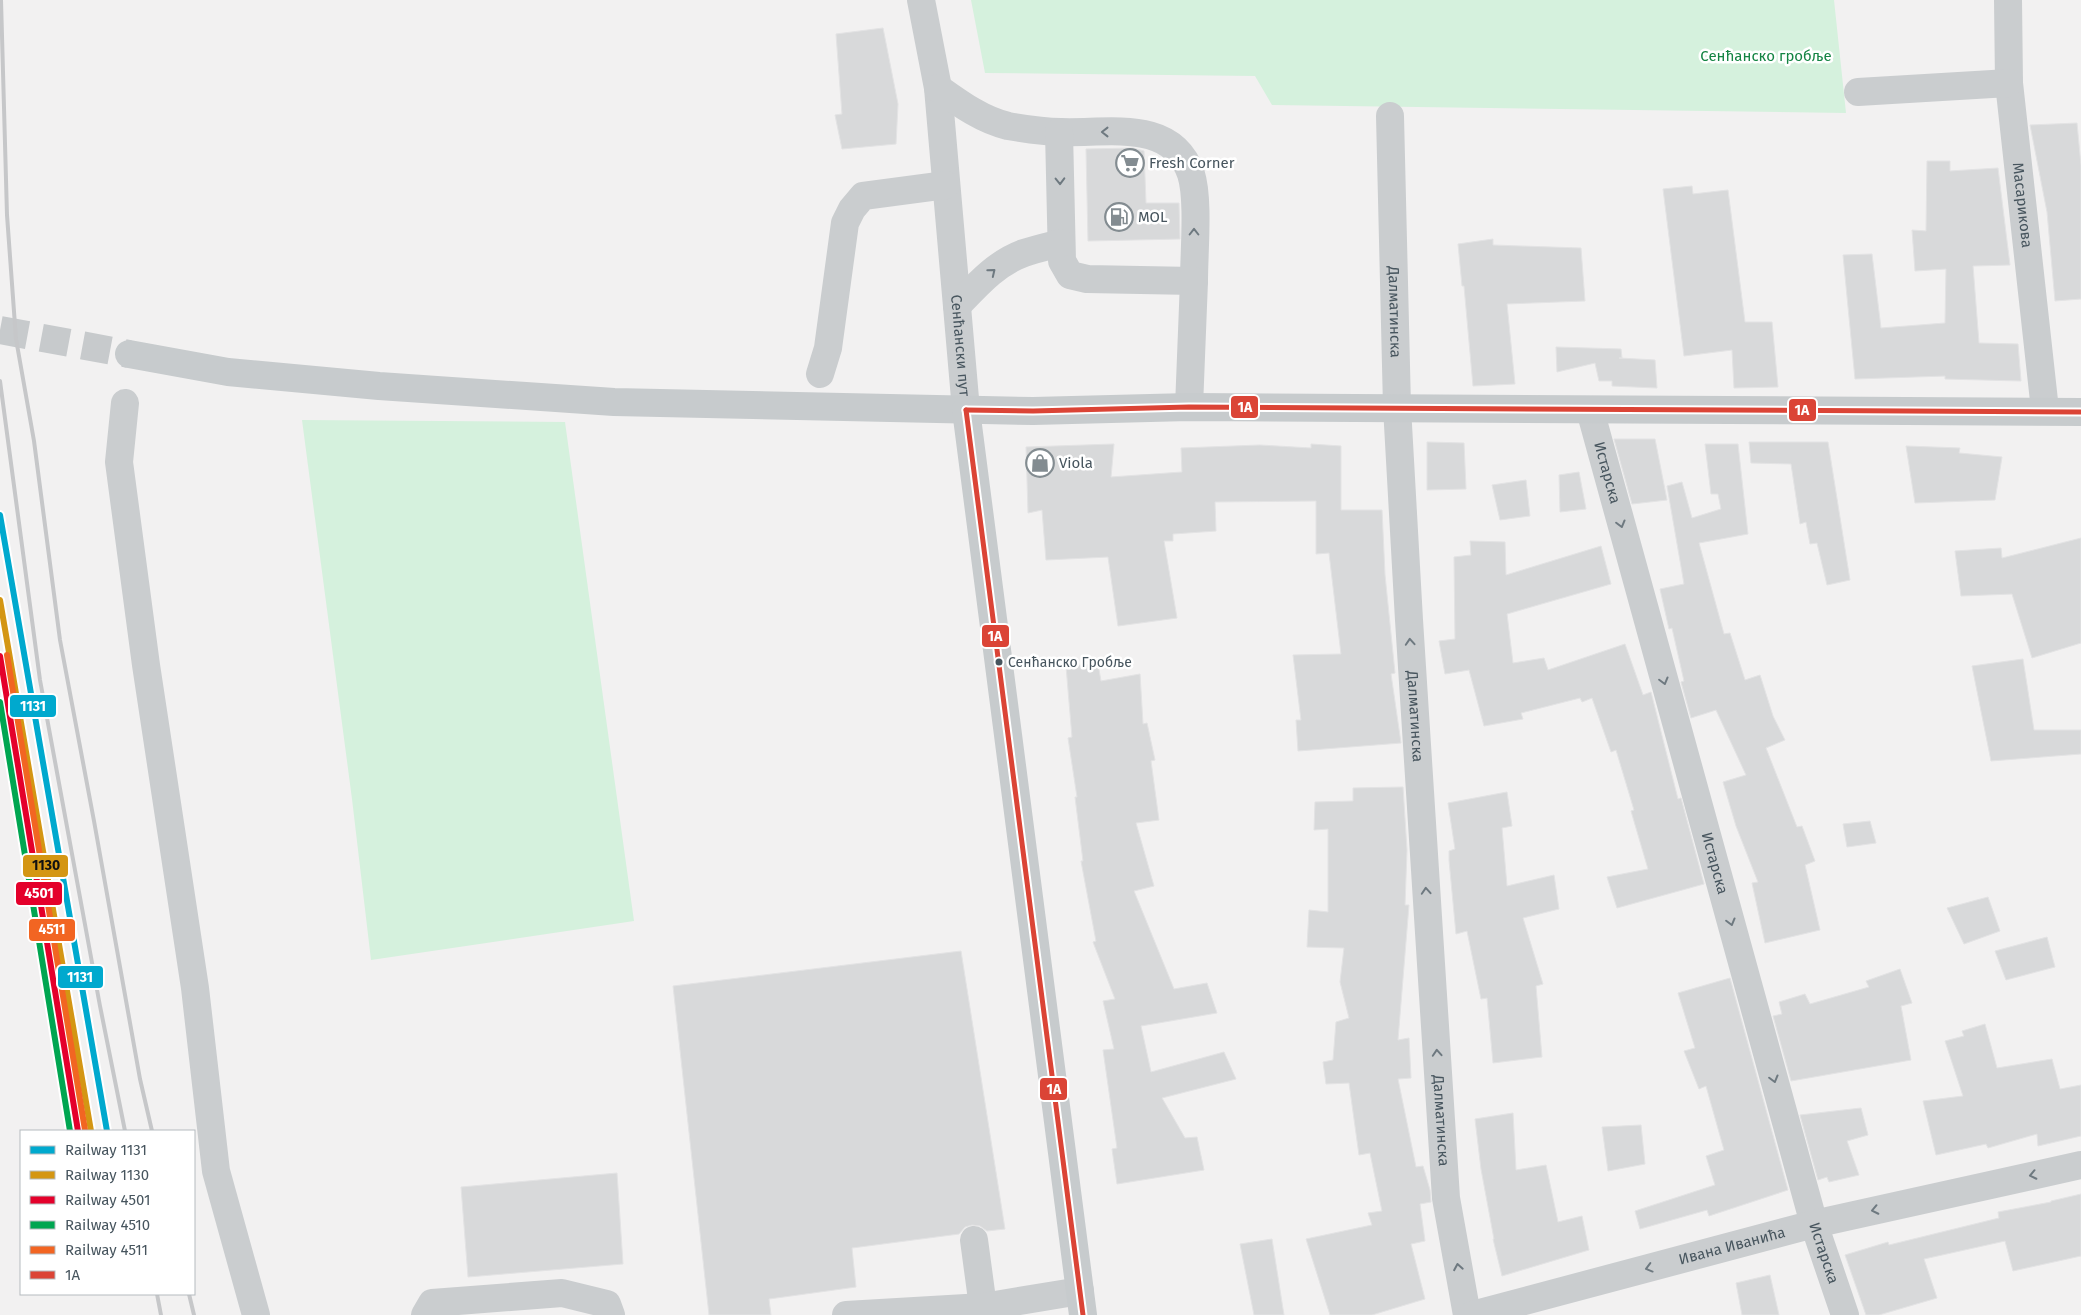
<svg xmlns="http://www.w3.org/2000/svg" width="2081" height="1315" viewBox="0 0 2081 1315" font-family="'Fira Sans',sans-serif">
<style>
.green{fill:#d5f1dd}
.building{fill:#d8d9da;stroke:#e3e3e4}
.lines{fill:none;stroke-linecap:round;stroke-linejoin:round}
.major-tunnel{stroke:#c7cacc;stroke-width:28;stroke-dasharray:28 14;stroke-linecap:butt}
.minor{stroke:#cacdcf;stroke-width:28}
.major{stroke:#c7cbcd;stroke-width:28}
.rail{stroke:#c6c7c9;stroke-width:4}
.bus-1-casing{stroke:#fff;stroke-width:9}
.bus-1{stroke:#db4436;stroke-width:5}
.rail-1-casing{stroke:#fff;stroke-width:10}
.rail-2-casing{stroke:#fff;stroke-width:10}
.rail-3-casing{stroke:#fff;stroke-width:10}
.rail-4-casing{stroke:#fff;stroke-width:10}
.rail-5-casing{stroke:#fff;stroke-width:10}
.rail-1{stroke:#00a9ce;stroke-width:6}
.rail-2{stroke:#d49613;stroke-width:6}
.rail-3{stroke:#e4002b;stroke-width:6}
.rail-4{stroke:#00a651;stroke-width:6}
.rail-5{stroke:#f26522;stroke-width:6}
.oneway{stroke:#6e7980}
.bus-dot{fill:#47555e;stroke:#fff;stroke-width:2}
.labels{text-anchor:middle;stroke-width:5;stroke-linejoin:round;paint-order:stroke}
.bus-label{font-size:14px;fill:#47555e;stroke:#fff;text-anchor:start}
.park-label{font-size:15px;fill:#148443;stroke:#fff}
.poi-label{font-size:15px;fill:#47555e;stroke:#fff;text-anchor:start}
.street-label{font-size:15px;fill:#47555e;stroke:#fff}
.line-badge{stroke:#fff;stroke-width:2}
.badge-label{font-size:14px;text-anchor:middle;font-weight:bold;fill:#fff}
.pale-badge-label{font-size:14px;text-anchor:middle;font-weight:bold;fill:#111}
</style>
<rect width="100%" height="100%" fill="#f2f1f1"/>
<!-- green -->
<g class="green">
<path d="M971,0H1834L1846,113L1272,105L1255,76L985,73Z"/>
<path d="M302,420L565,422L634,921L371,960L352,799Z"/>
</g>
<!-- building -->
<g class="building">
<path d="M883,28L898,104L896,144L842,149L835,115L842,114L836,34Z"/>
<path d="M2077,123L2081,165V299L2055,301L2047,212L2030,125Z"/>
<path d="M1133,148L1144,151L1146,203H1179L1180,239L1088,241L1086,149Z"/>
<path d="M1927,161H1950V171L1998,168L2010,265L1973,266L1979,343L2018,344L2021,381L1945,379V376L1855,379L1843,255L1872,254L1881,328L1945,323L1946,269L1915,271L1912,230L1926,231Z"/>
<path d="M1692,186L1693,194L1728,190L1745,322H1772L1778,387L1734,388L1732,350L1684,356L1663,189Z"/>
<path d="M1493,239V245L1581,248L1585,301L1507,304L1515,384L1473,386L1464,286H1462L1458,244Z"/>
<path d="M1556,347L1621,349L1622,358H1619L1655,360L1657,388L1612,386V381H1599L1595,363L1557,372Z"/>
<path d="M1614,439H1655L1667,500L1632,504Z"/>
<path d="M1427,442L1464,443L1466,489L1427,490Z"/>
<path d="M1749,442H1828L1850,580L1827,585L1817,543L1810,544L1806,522L1800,524L1791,464L1751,463Z"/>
<path d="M1114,444L1111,477L1182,472L1181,448L1260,445L1311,448V444L1341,446V510H1382L1385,575L1395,673L1391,674L1401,743L1298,751L1296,720H1301L1293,655L1341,654L1329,553L1316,554V501L1215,502L1216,531L1173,534V541H1164L1177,618L1118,626L1108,557L1046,560L1042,510L1028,513L1026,447Z"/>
<path d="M1705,444H1738L1748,534L1699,543L1724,634L1730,633L1745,680L1760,675L1773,716L1785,740L1766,748L1797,827L1802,826L1815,861L1805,865L1820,930L1765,943L1752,883L1758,882L1736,826L1723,782L1746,775L1716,710L1691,718L1681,682L1684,681L1672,628L1669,629L1660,589L1684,584L1667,486L1682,482L1692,518L1721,509L1718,494H1711Z"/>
<path d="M1906,446L1960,448L1959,453L2002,457L1995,500L1915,503Z"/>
<path d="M1579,472L1586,509L1560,512L1559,475Z"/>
<path d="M1526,480L1530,516L1500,520L1492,485Z"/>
<path d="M2081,538V643L2032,658L2012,594L1961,596L1955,551L2001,548L2002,558Z"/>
<path d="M1470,541L1505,542L1506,575L1601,546L1611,584L1507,614L1513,663L1544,658L1548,670L1625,644L1643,695L1651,692L1678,799L1681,798L1704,884L1617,908L1607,877L1648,869L1631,811L1634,810L1616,750L1611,752L1592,698L1582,702L1580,698L1521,713L1523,719L1484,726L1469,670L1445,674L1439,641L1455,639L1454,557L1471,555Z"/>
<path d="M2023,659L2034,730H2081V754L1991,761L1972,666Z"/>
<path d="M1098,664L1101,681L1140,674L1143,724L1147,723L1155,760L1151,761L1159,820L1136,823L1154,886L1134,891L1174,989L1207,983L1217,1013L1141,1026L1151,1072L1224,1052L1236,1079L1162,1098L1185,1138L1197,1137L1204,1170L1117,1184L1112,1149L1117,1148L1103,1050L1114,1049L1103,1001L1115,999L1093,942L1096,941L1081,861H1083L1075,797H1077L1068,738L1072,737L1066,666Z"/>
<path d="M1403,787L1407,850L1405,905H1409L1398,1040L1409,1038L1411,1078L1398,1079L1416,1167L1423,1166L1430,1190L1431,1202L1420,1204L1425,1241L1411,1244L1425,1299L1372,1315H1330L1306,1239L1372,1225L1368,1213L1382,1211L1370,1153L1359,1155L1349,1083L1326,1084L1323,1062L1333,1060L1336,1022L1349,1018L1340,982L1344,948L1307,947L1309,910L1328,912V829L1314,830L1315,802L1353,801V788Z"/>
<path d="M1507,792L1512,826L1502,828L1507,886L1554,875L1559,909L1523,918L1543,984L1536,986L1542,1057L1493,1063L1487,998L1481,999L1467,931L1456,934L1449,860V851L1455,849L1448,803Z"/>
<path d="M1870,821L1876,843L1847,847L1843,824Z"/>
<path d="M1988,897L2000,931L1964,944L1947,908Z"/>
<path d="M2047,937L2055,967L2006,980L1995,951Z"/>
<path d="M961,951L1005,1229L987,1231L980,1226L972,1225L965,1227L959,1234L852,1248L856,1287L769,1299L771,1315H709L673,986Z"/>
<path d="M1900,969L1912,1003L1901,1006L1911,1060L1791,1081L1773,1016L1782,1014L1779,1002L1805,994L1810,1004L1869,987L1866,981Z"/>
<path d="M1730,978L1788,1190L1709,1216L1707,1210L1640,1229L1635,1211L1715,1185L1706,1156L1724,1150L1706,1086L1699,1089L1684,1051L1695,1048L1678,993Z"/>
<path d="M1985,1024L1997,1068L2052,1059L2060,1089L2081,1085V1136L2038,1146L2037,1134L1988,1148L1986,1144L1936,1155L1923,1101L1963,1096L1945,1041L1964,1036L1962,1031Z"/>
<path d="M1861,1108L1868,1135L1847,1141L1859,1175L1829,1182L1827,1177L1818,1180L1800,1115Z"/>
<path d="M1513,1113L1516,1170L1546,1165L1558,1222L1582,1216L1589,1250L1502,1276L1493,1239H1494L1481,1169L1475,1119Z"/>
<path d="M1641,1125L1645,1164L1608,1171L1602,1127Z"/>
<path d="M617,1173L623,1264L468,1277L461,1187Z"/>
<path d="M2081,1194V1256L2013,1271L2005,1241L1924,1259L1937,1298L1879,1315H1866L1845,1255L1888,1242L1889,1245L1999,1218L1998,1212L2051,1202V1201Z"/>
<path d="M1272,1239L1284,1315H1254L1240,1244Z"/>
<path d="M1770,1275L1779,1315H1742L1736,1283Z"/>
</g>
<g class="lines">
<!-- major-tunnel -->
<path class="major-tunnel" d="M0,330L129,354"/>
<!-- minor -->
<g class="minor">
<path id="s1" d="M921,0L938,88L966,410"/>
<path id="s2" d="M2008,0L2009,83L2045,410"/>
<path d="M938,88C959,103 982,120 1008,126C1025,129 1044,132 1061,132C1107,134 1172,118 1191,174C1199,199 1194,252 1194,281"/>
<path d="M1858,92L2009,83"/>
<path id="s3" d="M1390,116L1397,407L1409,620L1446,1198L1467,1315"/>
<path d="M1059,132L1062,261L1070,275L1087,279L1194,281L1189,407"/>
<path d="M957,306C977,285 996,263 1024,253C1036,249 1049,246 1061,243"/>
<path d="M820,374L828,348L845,223L852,209L863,196L946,185"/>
<path d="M125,403L119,462L146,665L195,988L216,1171L256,1315"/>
<path id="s4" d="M1590,410L1814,1224L1845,1315"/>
<path d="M974,1240L983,1307"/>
<path d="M425,1315L432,1303L562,1293L607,1304L611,1315"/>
<path d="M846,1315L983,1307L1080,1291"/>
<path id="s5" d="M1472,1315L1814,1224L2081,1165"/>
</g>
<!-- major -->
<g class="major">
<path d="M129,354L228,372L379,386L614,402L1033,411L1189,407L2081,412"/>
<path d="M966,410L1083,1315"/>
</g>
<!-- rail -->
<g class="rail">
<path d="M1,0L7,215L16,339L34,441L60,640L94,821L140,1079L152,1131"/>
<path d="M0,381L40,680L100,1006L125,1131"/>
<path d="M157,1294L161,1315"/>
<path d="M189,1294L194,1315"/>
</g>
<defs>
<g id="bus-1">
<path d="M966,410L1033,411L1189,407L2081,412"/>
<path d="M966,410L1083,1315"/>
</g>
</defs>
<!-- bus-1 casing -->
<use href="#bus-1" class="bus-1-casing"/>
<!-- bus-1 -->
<use href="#bus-1" class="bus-1"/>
<defs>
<path id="rail-1" d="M0,515L107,1131"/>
<path id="rail-2" d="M0,600L91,1131"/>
<path id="rail-3" d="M0,656L78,1131"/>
<path id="rail-4" d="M0,702L70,1131"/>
<path id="rail-5" d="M7,655L85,1130"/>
</defs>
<!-- rail-1 casing -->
<use href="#rail-1" class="rail-1-casing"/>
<!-- rail-2 casing -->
<use href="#rail-2" class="rail-2-casing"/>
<!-- rail-3 casing -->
<use href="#rail-3" class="rail-3-casing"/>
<!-- rail-4 casing -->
<use href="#rail-4" class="rail-4-casing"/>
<!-- rail-5 casing -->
<use href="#rail-5" class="rail-5-casing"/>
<!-- rail-1 -->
<use href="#rail-1" class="rail-1"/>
<!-- rail-2 -->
<use href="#rail-2" class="rail-2"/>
<!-- rail-3 -->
<use href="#rail-3" class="rail-3"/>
<!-- rail-4 -->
<use href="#rail-4" class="rail-4"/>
<!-- rail-5 -->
<use href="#rail-5" class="rail-5"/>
</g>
<!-- one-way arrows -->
<defs><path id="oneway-chevron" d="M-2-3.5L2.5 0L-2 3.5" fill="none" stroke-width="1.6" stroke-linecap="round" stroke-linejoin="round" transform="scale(1.25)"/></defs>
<g class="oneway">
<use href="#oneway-chevron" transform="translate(1105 132) rotate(180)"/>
<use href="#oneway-chevron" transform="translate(1060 181) rotate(89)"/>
<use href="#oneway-chevron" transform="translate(1194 232) rotate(-90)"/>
<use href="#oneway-chevron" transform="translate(992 272) rotate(-39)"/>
<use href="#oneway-chevron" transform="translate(1621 524) rotate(75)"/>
<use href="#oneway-chevron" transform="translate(1410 642) rotate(-94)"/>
<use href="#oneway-chevron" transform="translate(1664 681) rotate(75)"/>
<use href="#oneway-chevron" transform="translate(1426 891) rotate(-94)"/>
<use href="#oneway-chevron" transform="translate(1731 922) rotate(75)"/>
<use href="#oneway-chevron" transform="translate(1437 1053) rotate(-94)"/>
<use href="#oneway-chevron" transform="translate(1774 1079) rotate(75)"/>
<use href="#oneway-chevron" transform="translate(2033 1175) rotate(168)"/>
<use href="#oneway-chevron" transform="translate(1875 1210) rotate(168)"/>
<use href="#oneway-chevron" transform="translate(1458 1267) rotate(-100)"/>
<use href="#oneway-chevron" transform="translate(1649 1268) rotate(165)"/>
</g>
<!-- icons -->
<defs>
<symbol id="supermarket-ring" viewBox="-11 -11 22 22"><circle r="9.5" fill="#fff" stroke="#838c91" stroke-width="1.5"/><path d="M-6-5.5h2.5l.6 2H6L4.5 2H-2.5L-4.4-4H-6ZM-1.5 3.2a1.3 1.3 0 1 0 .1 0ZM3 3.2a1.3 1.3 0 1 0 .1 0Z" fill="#838c91"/></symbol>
<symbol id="fuel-ring" viewBox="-11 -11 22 22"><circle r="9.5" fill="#fff" stroke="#838c91" stroke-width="1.5"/><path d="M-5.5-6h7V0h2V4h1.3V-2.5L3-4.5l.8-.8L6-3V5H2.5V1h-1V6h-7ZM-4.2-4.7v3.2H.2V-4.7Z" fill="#838c91"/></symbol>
<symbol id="shop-ring" viewBox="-11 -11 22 22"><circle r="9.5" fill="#fff" stroke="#838c91" stroke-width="1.5"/><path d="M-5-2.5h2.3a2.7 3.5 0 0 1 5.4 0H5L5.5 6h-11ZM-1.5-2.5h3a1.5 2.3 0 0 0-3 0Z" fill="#838c91"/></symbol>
</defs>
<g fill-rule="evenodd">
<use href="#supermarket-ring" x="1114" y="147" width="32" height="32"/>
<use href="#fuel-ring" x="1103" y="201" width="32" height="32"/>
<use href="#shop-ring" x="1024" y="447" width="32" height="32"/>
</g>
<!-- markers -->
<circle class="bus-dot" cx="999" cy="662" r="4.5"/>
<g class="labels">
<!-- bus labels -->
<g class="bus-label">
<text x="1008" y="667">Сенћанско Гробље</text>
</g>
<!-- park labels -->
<g class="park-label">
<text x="1766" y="61">Сенћанско гробље</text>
</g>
<!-- poi labels -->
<g class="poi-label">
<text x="1149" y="168">Fresh Corner</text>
<text x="1138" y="222">MOL</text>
<text x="1059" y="468">Viola</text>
</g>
<!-- street labels -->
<g class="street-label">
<text dy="5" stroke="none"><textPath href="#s2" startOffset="206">Масарикова</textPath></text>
<text dy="5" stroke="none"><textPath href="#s3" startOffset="196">Далматинска</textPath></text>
<text dy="5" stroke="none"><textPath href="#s1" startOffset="348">Сенћански пут</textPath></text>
<text dy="5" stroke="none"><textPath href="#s4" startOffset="65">Истарска</textPath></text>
<text dy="5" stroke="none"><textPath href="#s3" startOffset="601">Далматинска</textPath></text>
<text dy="5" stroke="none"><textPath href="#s4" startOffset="470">Истарска</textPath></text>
<text dy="5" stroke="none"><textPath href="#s3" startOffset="1006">Далматинска</textPath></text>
<text dy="5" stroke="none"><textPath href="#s5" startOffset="269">Ивана Иванића</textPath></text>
<text dy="5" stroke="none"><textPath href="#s4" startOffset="875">Истарска</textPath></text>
</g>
</g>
<g class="line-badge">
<rect x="1230" y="395" width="29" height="24" rx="5" fill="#db4436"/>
<rect x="1788" y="398" width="29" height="24" rx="5" fill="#db4436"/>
<rect x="981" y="624" width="29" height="24" rx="5" fill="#db4436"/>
<rect x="9" y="694" width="48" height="24" rx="5" fill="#00a9ce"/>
<rect x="22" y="854" width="47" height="24" rx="5" fill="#d49613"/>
<rect x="15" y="881" width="48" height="25" rx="5" fill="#e4002b"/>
<rect x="28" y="918" width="48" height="24" rx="5" fill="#f26522"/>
<rect x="57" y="965" width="47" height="24" rx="5" fill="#00a9ce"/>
<rect x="1039" y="1077" width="29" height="24" rx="5" fill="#db4436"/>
</g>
<g class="badge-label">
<text x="1245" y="412">1A</text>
<text x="1802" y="415">1A</text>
<text x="995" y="641">1A</text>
<text x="33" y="711">1131</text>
<text x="39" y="898">4501</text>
<text x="52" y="934">4511</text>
<text x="80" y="982">1131</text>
<text x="1054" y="1094">1A</text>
</g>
<g class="pale-badge-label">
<text x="46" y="870">1130</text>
</g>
<!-- legend -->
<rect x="20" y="1130" width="175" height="165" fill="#ffffff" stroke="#b5bbbf"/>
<rect x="30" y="1146" width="25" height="8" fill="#00a9ce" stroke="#b5bbbf"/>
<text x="65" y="1155" font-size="15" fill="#47555e">Railway 1131</text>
<rect x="30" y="1171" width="25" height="8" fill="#d49613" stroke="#b5bbbf"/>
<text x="65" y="1180" font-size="15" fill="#47555e">Railway 1130</text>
<rect x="30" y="1196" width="25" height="8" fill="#e4002b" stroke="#b5bbbf"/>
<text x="65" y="1205" font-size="15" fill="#47555e">Railway 4501</text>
<rect x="30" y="1221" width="25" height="8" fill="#00a651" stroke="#b5bbbf"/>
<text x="65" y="1230" font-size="15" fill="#47555e">Railway 4510</text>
<rect x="30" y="1246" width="25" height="8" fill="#f26522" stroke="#b5bbbf"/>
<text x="65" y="1255" font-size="15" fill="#47555e">Railway 4511</text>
<rect x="30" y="1271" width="25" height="8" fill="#db4436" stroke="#b5bbbf"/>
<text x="65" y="1280" font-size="15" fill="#47555e">1A</text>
</svg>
